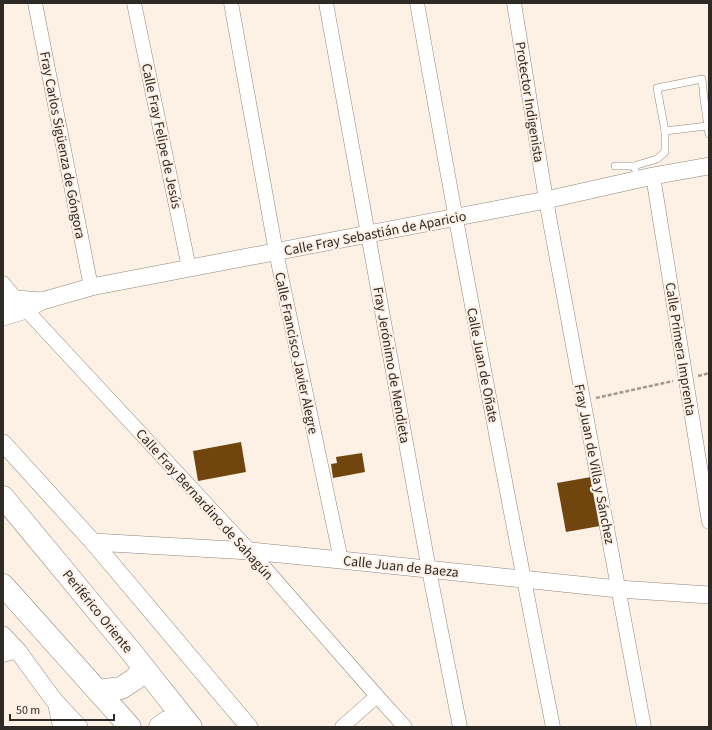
<svg xmlns="http://www.w3.org/2000/svg" width="712" height="730" viewBox="0 0 712 730" font-family="'Source Sans 3',sans-serif">
<style>
.building{fill:#70460e}
.lines{fill:none;stroke-linecap:round;stroke-linejoin:round}
.service-casing{stroke:#90867b;stroke-width:8}
.minor-casing{stroke:#90867b;stroke-width:15}
.tertiary-casing{stroke:#90867b;stroke-width:18}
.trunk-casing{stroke:#90867b;stroke-width:23}
.path{stroke:#a19990;stroke-width:2.5;stroke-dasharray:4 2;stroke-linecap:butt}
.service{stroke:#fff;stroke-width:7}
.minor{stroke:#fff;stroke-width:14}
.tertiary{stroke:#fff;stroke-width:17}
.trunk{stroke:#fff;stroke-width:22}
.labels{text-anchor:middle;stroke-width:4;stroke-linejoin:round;paint-order:stroke}
.street-label{font-size:14px;fill:#2e2a26;stroke:#fdf1e5}
</style>
<rect width="100%" height="100%" fill="#fdf1e5"/>
<!-- building -->
<g class="building">
<path d="M241,442L246,472L198,481L193,451Z"/>
<path d="M362,453L365,472L333,478L331,464L337,463L336,457Z"/>
<path d="M591,477L600,526L566,532L557,483Z"/>
</g>
<g class="lines">
<defs>
<g id="service">
<path d="M707,126L665,131L657,88L702,79L704,99L709,134"/>
<path d="M615,166H634L635,169"/>
<path d="M634,166L657,159L665,152V131"/>
</g>
<g id="minor">
<path d="M35,3L91,287"/>
<path d="M134,3L189,268"/>
<path d="M231,3L276,252L341,560"/>
<path d="M326,3L429,570L460,727"/>
<path d="M417,3C460,245 505,486 553,727"/>
<path d="M514,3L546,200L644,727"/>
<path d="M653,176L709,522"/>
<path d="M3,283L16,299L250,551L377,696L405,727"/>
<path d="M3,655L18,651"/>
<path d="M54,699L60,727"/>
<path d="M342,727L377,696"/>
</g>
<g id="tertiary">
<path d="M3,300L16,299L42,301"/>
<path d="M3,317L26,310L42,301L91,287L546,200L653,176L709,166"/>
<path d="M3,443L93,542L249,727"/>
<path d="M93,542L250,551L341,560L618,589L709,595"/>
<path d="M3,635L18,651L53,699L79,727"/>
</g>
<g id="trunk">
<path d="M3,497L133,654L191,727"/>
<path d="M3,585L130,727"/>
<path d="M98,691L121,688L135,679L144,668"/>
<path d="M160,727L167,722L186,721"/>
</g>
</defs>
<!-- service casing -->
<use href="#service" class="service-casing"/>
<!-- minor casing -->
<use href="#minor" class="minor-casing"/>
<!-- tertiary casing -->
<use href="#tertiary" class="tertiary-casing"/>
<!-- trunk casing -->
<use href="#trunk" class="trunk-casing"/>
<!-- path -->
<g class="path">
<path d="M698,376L709,373"/>
<path d="M596,398L673,381"/>
</g>
<!-- service -->
<use href="#service" class="service"/>
<!-- minor -->
<use href="#minor" class="minor"/>
<!-- tertiary -->
<use href="#tertiary" class="tertiary"/>
<!-- trunk -->
<use href="#trunk" class="trunk"/>
</g>
<g class="labels">
<!-- street labels -->
<g class="street-label">
<text transform="translate(530 102) rotate(81)" y="5">Protector Indigenista</text>
<text transform="translate(162 136) rotate(78)" y="5">Calle Fray Felipe de Jesús</text>
<text transform="translate(63 145) rotate(79)" y="5">Fray Carlos Sigüenza de Góngora</text>
<text transform="translate(375 233) rotate(-11)" y="5">Calle Fray Sebastián de Aparicio</text>
<text transform="translate(681 349) rotate(81)" y="5">Calle Primera Imprenta</text>
<text transform="translate(297 353) rotate(78)" y="5">Calle Francisco Javier Alegre</text>
<text transform="translate(392 365) rotate(80)" y="5">Fray Jerónimo de Mendieta</text>
<text transform="translate(483 365) rotate(79)" y="5">Calle Juan de Oñate</text>
<text transform="translate(595 464) rotate(79)" y="5">Fray Juan de Villa y Sánchez</text>
<text transform="translate(205 504) rotate(48)" y="5">Calle Fray Bernardino de Sahagún</text>
<text transform="translate(401 566) rotate(6)" y="5">Calle Juan de Baeza</text>
<text transform="translate(98 611) rotate(51)" y="5">Periférico Oriente</text>
</g>
</g>
<!-- border -->
<rect width="712" height="730" fill="none" stroke="#2e2a26" stroke-width="8"/>
<!-- scale -->
<path d="M10 714v6h104v-6" fill="none" stroke="#2e2a26" stroke-width="2"/>
<text x="16" y="714" font-size="12" fill="#2e2a26" stroke="#fdf1e5" stroke-width="3" paint-order="stroke">50 m</text>
</svg>
